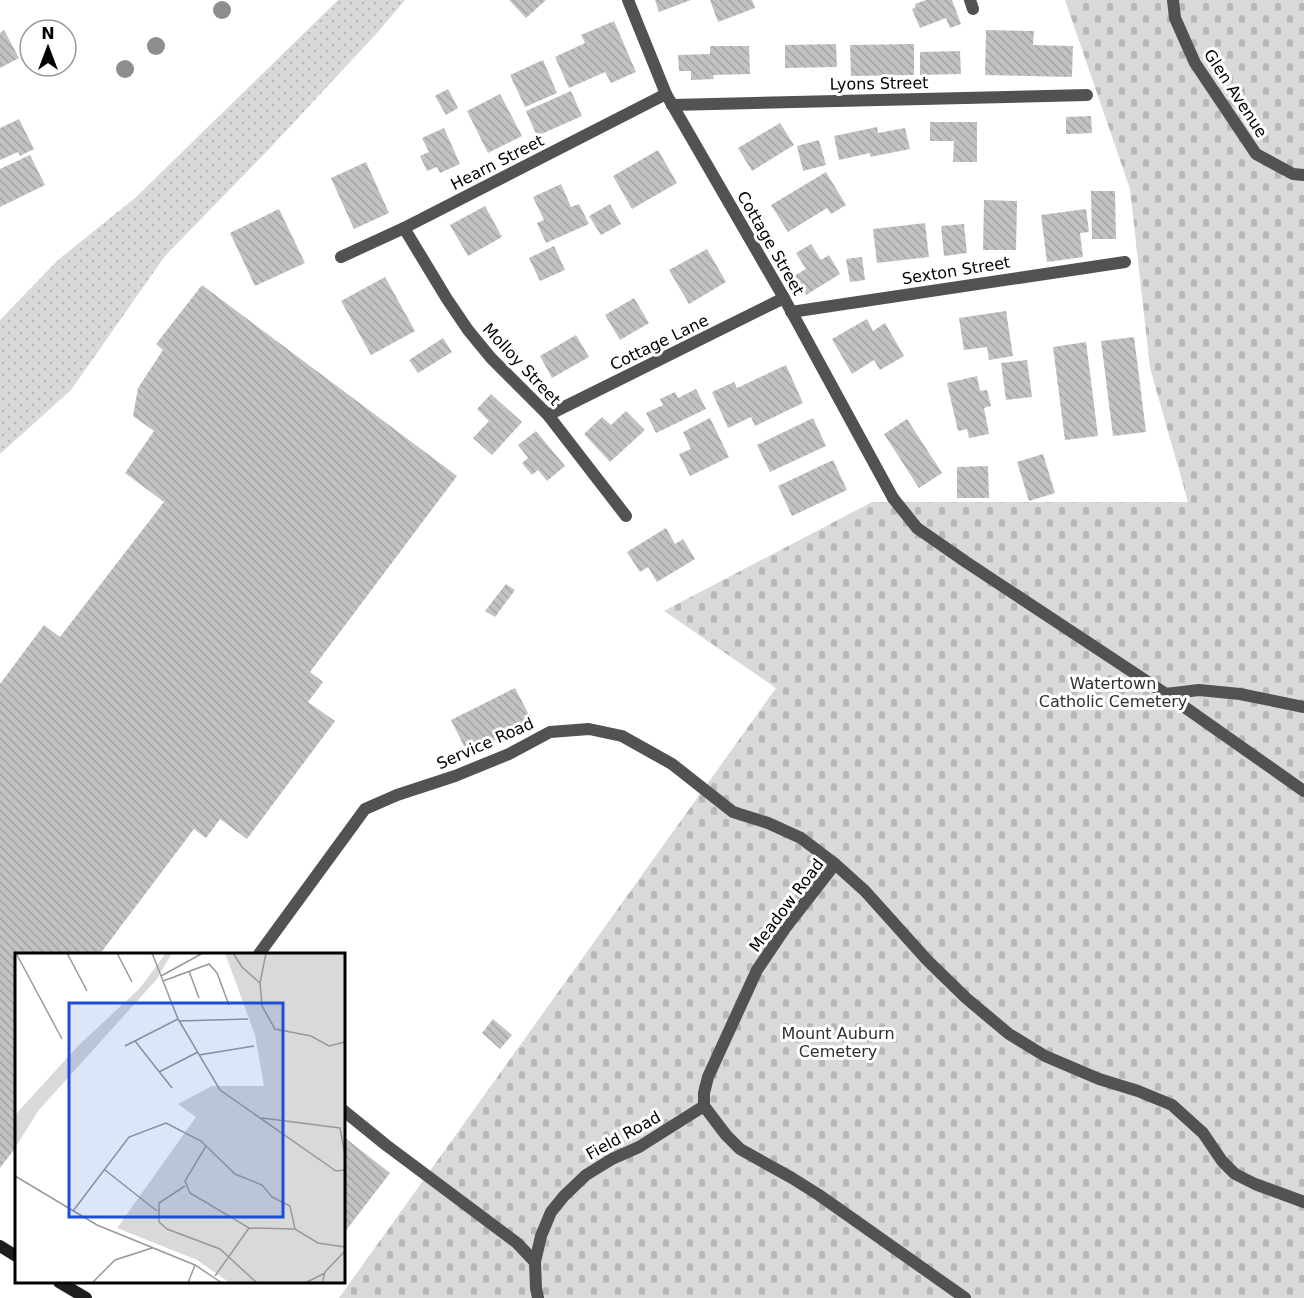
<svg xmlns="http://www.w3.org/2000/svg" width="1304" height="1298" viewBox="0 0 1304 1298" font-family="'DejaVu Sans',sans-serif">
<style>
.cemetery{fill:url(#cemetery-stones)}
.park{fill:url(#park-dots)}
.building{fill:url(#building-back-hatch)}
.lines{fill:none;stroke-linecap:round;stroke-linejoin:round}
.lane{stroke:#525252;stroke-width:12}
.street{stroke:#525252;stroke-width:12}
.secondary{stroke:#1f1f1f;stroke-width:12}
.tree{fill:#8d8d8d}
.labels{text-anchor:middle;stroke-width:6;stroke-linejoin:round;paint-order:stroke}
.street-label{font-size:16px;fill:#000;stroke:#fff}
.park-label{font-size:16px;fill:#303030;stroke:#fff}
.inset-road{fill:none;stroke:#999;stroke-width:1.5}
.view{fill:#1d4ed8;fill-opacity:0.15;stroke:#1d4ed8;stroke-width:3}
.inset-edge{fill:none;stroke:#000;stroke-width:3}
</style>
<defs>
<pattern id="cemetery-stones" width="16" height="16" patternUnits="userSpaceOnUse" patternTransform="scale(1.5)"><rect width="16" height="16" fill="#d9d9d9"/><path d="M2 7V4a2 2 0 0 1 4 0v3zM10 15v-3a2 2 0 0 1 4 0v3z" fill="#b8b8b8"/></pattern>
<pattern id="park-dots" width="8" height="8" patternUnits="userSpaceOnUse" patternTransform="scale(1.5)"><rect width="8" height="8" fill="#d9d9d9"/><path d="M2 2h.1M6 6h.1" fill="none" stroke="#b8b8b8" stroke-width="1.8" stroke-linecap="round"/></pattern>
<pattern id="building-back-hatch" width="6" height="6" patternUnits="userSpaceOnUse" patternTransform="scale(1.5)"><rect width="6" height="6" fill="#c2c2c2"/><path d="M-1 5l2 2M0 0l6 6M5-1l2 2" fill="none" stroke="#a5a5a5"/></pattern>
</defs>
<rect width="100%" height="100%" fill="#fff"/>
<!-- cemetery -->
<path class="cemetery" d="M1065,0H1304V1298H339L776,688L664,611L872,502H1188L1150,368L1130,189Z"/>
<!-- park -->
<path class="park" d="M338,0H405L377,33L271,147L165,256L71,390L0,454V320L58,260L135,198Z"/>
<!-- building -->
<g class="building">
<path d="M509,0H546L526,18Z"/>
<path d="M655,0H691L659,12Z"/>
<path d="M710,0H752L755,8L718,22Z"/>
<path d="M926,0H952L961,24L950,28L946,18L920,28L912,9L916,7L915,4Z"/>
<path d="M614,21L636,72L611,83L605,72L569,88L555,57L585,43L581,35Z"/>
<path d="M4,30L19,58L0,68V33Z"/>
<path d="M986,30L1034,31L1033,45L1073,46L1072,77L985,75Z"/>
<path d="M836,44L837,67L785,68V45Z"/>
<path d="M914,44V75L851,76L850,45Z"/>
<path d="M710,46H749L750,74L713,75L714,79L691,80V71H679L678,55L710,54Z"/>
<path d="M960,51L961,74L920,75V52Z"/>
<path d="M543,60L557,93L525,107L510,75Z"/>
<path d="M448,89L458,108L446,115L435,96Z"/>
<path d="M571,91L582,116L537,136L526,111Z"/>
<path d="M500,94L522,136L488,153L467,111Z"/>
<path d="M1091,116L1092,133L1066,134V117Z"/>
<path d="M19,119L34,149L20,156L18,152L0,160V128Z"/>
<path d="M930,122H977V162H953L954,141H930Z"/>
<path d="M780,123L794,145L752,171L738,148Z"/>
<path d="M877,127L878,133L905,128L910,149L870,157V153L839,160L834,136Z"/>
<path d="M444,128L460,164L440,173L437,167L427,171L420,156L429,152L422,138Z"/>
<path d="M819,140L826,165L803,171L797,146Z"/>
<path d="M658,150L677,183L632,209L613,176Z"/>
<path d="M30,155L45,185L0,207V169Z"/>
<path d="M366,162L389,213L354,229L331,178Z"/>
<path d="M826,172L846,205L831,214L827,208L788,232L771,205Z"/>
<path d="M561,184L571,207L579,204L589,224L546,243L537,223L544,220L533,197Z"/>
<path d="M1091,191H1115L1116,239H1092Z"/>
<path d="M984,200L1017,201L1016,250H983Z"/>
<path d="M610,204L621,224L601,235L589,216Z"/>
<path d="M485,206L502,237L468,256L450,225Z"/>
<path d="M279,209L305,263L255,286L230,233Z"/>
<path d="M1086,209L1089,232L1080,233L1083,257L1047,262L1041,215Z"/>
<path d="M925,223L929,257L877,263L873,229Z"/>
<path d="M964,224L967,253L944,256L941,226Z"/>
<path d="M811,244L821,260L829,255L840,274L806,295L794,276L806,269L796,253Z"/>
<path d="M554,246L565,270L540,281L529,258Z"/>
<path d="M707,249L726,282L689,304L669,270Z"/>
<path d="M862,257L865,280L850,282L846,259Z"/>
<path d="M385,277L415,331L371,355L341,301Z"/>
<path d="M202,285L457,476L310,672L323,682L308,702L335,721L247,839L220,819L206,838L194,829L100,954H16V1153L13,1151L0,1168V684L44,625L60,637L164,502L125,473L154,431L133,416L138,388L163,350L156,344Z"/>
<path d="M634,298L649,323L620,340L605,315Z"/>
<path d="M1006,311L1013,356L989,360L987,347L964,350L959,318Z"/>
<path d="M867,319L873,331L885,323L904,356L880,370L874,360L852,374L832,339Z"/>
<path d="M576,335L589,357L552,378L540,356Z"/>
<path d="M1134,337L1146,432L1113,436L1101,341Z"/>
<path d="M443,338L452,352L418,373L409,360Z"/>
<path d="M1086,342L1098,436L1065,440L1053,347Z"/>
<path d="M1027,360L1032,397L1006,400L1001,363Z"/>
<path d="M786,365L803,403L755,426L751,417L728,428L712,392L734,382L737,388Z"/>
<path d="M977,376L980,391L987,390L991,406L984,408L989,434L969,438L967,429L958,431L947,383Z"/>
<path d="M696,389L706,409L656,433L646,413L663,405L660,399L675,392L678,398Z"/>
<path d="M491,394L522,422L492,455L473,438L489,421L477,409Z"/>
<path d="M626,411L645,430L610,462L584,434L602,417L611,425Z"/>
<path d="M710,418L729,457L690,476L679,454L691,449L683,432Z"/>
<path d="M813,418L826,446L770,472L757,445Z"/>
<path d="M907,419L942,473L919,488L884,434Z"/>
<path d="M536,431L565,466L547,481L538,470L532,475L522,463L528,458L518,445Z"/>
<path d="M1043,454L1055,493L1029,501L1017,462Z"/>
<path d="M833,460L847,490L792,516L778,486Z"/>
<path d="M988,466L989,498H957V467Z"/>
<path d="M666,528L675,544L683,539L695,559L657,582L648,567L640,572L627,552Z"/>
<path d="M506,584L515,590L495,617L485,611Z"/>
<path d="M515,688L532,721L468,754L451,720Z"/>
<path d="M493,1019L512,1035L500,1049L482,1033Z"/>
<path d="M344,1137L390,1173L344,1233Z"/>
</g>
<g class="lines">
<!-- lane -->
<g class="lane">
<path d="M1173,0L1175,18L1195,63L1256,154L1293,174L1304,175"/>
<path d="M893,498L917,528L966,562L1166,694L1304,791"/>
<path d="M1166,694L1199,690L1240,694L1304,707"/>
<path d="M835,864L786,927L757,970L708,1077L704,1093V1106L726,1135L740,1149L792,1178L819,1195L965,1298"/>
<path d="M259,954L365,809L397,795L455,776L509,754L550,732L589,729L622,736L672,764L733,812L768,823L801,838L835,864L865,891L927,960L966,998L1009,1034L1045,1056L1099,1079L1138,1091L1172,1105L1203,1133L1222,1161L1235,1174L1255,1184L1304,1202"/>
<path d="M344,1111L386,1145L517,1243L535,1262"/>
<path d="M538,1298L536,1288L535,1262L541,1236L551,1212L564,1196L586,1175L612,1159L639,1147L704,1106"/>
</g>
<!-- street -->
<g class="street">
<path d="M628,0L666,94L784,298L893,498"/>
<path d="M970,0L973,9"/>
<path d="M672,105L1087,95"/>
<path d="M404,228L447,299L468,330L491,358L548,415L626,516"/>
<path d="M341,257L404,228L666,94"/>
<path d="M791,312L1125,262"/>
<path d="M548,415L784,298"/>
</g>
<!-- secondary -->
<g class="secondary">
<path d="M0,1246L16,1256"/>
<path d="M59,1282L86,1298"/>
</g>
</g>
<!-- trees -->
<g class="tree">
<circle cx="222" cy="10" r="9"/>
<circle cx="156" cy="46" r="9"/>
<circle cx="125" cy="69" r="9"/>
</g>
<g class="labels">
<!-- street labels -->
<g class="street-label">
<text transform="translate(879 83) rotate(-1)" y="6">Lyons Street</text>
<text transform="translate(1236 93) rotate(57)" y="6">Glen Avenue</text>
<text transform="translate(497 162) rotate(-27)" y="6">Hearn Street</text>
<text transform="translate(771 243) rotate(60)" y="6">Cottage Street</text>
<text transform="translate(956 270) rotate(-9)" y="6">Sexton Street</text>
<text transform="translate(659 342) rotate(-26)" y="6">Cottage Lane</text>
<text transform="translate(522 364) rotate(47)" y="6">Molloy Street</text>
<text transform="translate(485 743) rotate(-24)" y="6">Service Road</text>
<text transform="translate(786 905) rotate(-53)" y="6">Meadow Road</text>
<text transform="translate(623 1135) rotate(-29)" y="6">Field Road</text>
</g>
<!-- park labels -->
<g class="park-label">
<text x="1113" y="689">Watertown<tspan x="1113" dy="18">Catholic Cemetery</tspan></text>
<text x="838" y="1039">Mount Auburn<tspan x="838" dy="18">Cemetery</tspan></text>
</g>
</g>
<!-- overview -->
<g transform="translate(15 953)">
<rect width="330" height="330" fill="#fff"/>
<path d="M210,0H330V330H215L182,307L102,275L181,164L163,151L197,133H249L240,82Z" fill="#d9d9d9"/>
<path d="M151,0H157L142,26L23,158L0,195L1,161L63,93L125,35Z" fill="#d9d9d9"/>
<path class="inset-road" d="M1,0L47,86M52,0L72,38M102,0L117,29M137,0L163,66L205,137L321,218L330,217M218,0L227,14L245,30M251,0L245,30L247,53L260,76L296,83L314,93L330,89M174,18L184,45M146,23L188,0M148,28L194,11L202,20L214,52M164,68L233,66M120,88L157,135M110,93L163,66M184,102L239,93M144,119L183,99M247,165L325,175L330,202M191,193L170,228L175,240L234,275L280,276L303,290L330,294M90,217L142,258M0,223L82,272L180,312L207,330M170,233L144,250V269L152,276L205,296L242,330M58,258L114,184L151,170L186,188L220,221L247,232L257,244L275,253L280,276M200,323L234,275M77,330L100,307L137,295M173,330L180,312M290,330L310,320M307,330L310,319L330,298"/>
<path class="view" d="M54,50H268V264H54Z"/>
<rect width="330" height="330" class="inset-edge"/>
</g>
<!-- north arrow -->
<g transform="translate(48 48)"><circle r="28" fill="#ffffff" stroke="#999999" stroke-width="1.5"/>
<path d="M0-4.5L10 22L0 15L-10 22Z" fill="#000000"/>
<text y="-9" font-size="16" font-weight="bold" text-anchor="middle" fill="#000000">N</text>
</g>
</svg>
